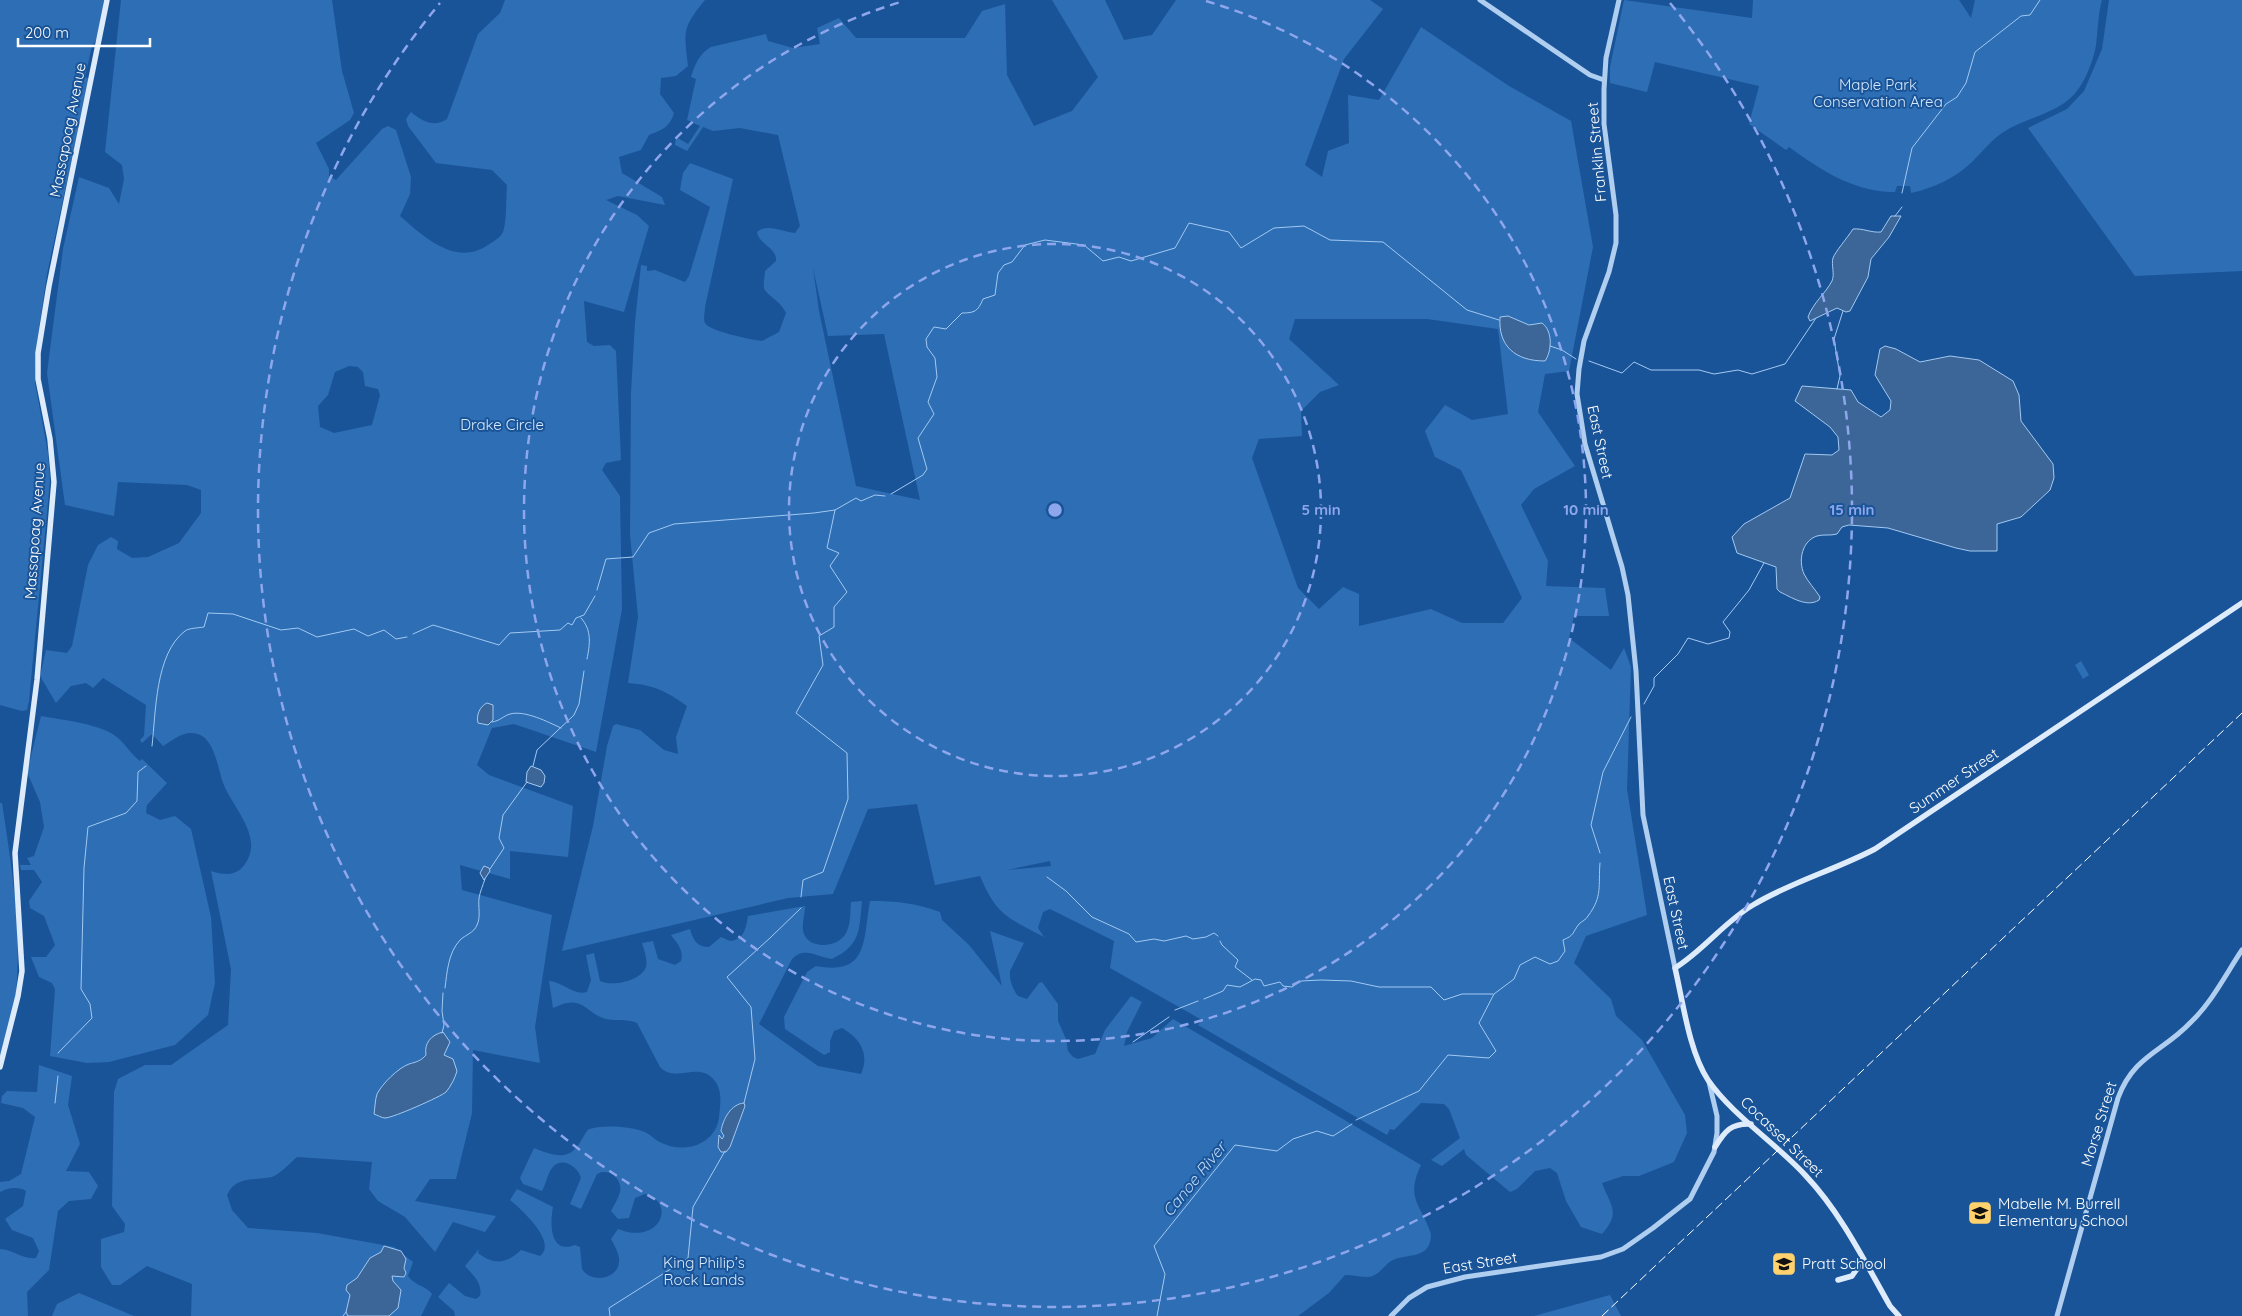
<svg xmlns="http://www.w3.org/2000/svg" width="2242" height="1316" viewBox="0 0 2242 1316" font-family="Quicksand,sans-serif">
<style>
.green{fill:#2e6eb5;fill-rule:evenodd}
.water{fill:#3d6698;stroke:#a2c9f2}
.lines{fill:none;stroke-linecap:round;stroke-linejoin:round}
.stream{stroke:#a2c9f2;stroke-width:1}
.tertiary{stroke:#afcef0;stroke-width:5}
.secondary{stroke:#ddebfb;stroke-width:5.5}
.rail{stroke:#fff;stroke-width:1;stroke-dasharray:9 4;stroke-linecap:butt}
.ring{fill:none;stroke:#8ea6ec;stroke-width:2.5;stroke-dasharray:9 6}
.labels{text-anchor:middle;stroke-width:4;stroke-linejoin:round;paint-order:stroke}
.park-label{font-size:15px;fill:#d6e8fb;stroke:#1a5498}
.street-label{font-size:15px;fill:#fff;stroke:#1a5498}
.poi-label{font-size:15px;fill:#fff;stroke:#1a5498;text-anchor:start}
.water-label{font-size:16px;font-style:italic;fill:#bbd8f7;stroke:#1a5498}
.centre{fill:#8ea6ec;stroke:#1a5498;stroke-width:2.5}
.ring-label{font-size:15px;text-anchor:middle;font-weight:bold;fill:#8ea6ec;stroke:#1a5498;stroke-width:4;stroke-linejoin:round;paint-order:stroke}
</style>
<rect width="100%" height="100%" fill="#1a5498"/>
<!-- green -->
<g class="green">
<path d="M0,0H104L97,39L92,46L85,77L89,79L47,274L37,342L35,383L48,453L50,481L29,701L27,710L22,711L0,705Z"/>
<path d="M121,0H332L342,71L354,113L350,120L316,143L329,169V176L336,180L382,129L388,126L396,130L411,177L410,194L400,216C424,237 456,267 488,245C494,241 500,238 503,232C507,222 506,197 507,185L492,170L436,163L408,126L406,119L411,112C422,121 433,128 447,119L478,34L500,13L505,0H705C682,28 684,31 688,66L676,76L661,78L660,94L674,113C670,127 662,130 649,135L641,150L619,157L622,173L662,197L665,205L618,196L606,200L637,215L649,226L624,312L584,301L587,342L594,346L610,345L616,351L621,460L606,463L602,470L620,496L622,609L596,752L514,724L492,728L477,765L489,775L573,806L568,857L510,851V879L460,865L462,890L552,915L535,1027L540,1063L473,1050L472,1113L456,1179H430L415,1201L496,1216L485,1232L453,1222L435,1252L405,1217L378,1201L369,1189L372,1162L297,1157C290,1163 280,1174 272,1177C255,1181 236,1175 227,1195L232,1210L248,1228L317,1233L394,1247L413,1262L408,1276C415,1286 425,1285 432,1294L421,1316H191L192,1284L147,1266L120,1285H112L101,1267V1239L124,1232L125,1224L112,1206L114,1092L118,1079L145,1065H171L228,1025L231,969L211,871C224,875 236,877 245,864C265,836 231,807 222,780C218,767 214,739 198,734C184,730 175,739 163,746L152,734L142,743L140,740L144,736L146,705L103,678L93,688L86,683L71,686L56,703L40,676L46,650L67,653L72,646L88,565L98,545L111,537L118,541L117,549L132,558L148,557L179,543L201,513V490L187,485L118,482L114,516L65,505L47,373L63,249L79,177L109,188L119,204L124,179L122,165L105,152ZM349,366L358,367L363,372L365,386L378,389L380,395L372,425L334,433L320,427L318,406L328,395L335,372Z"/>
<path d="M1052,0H1105L1124,40L1152,35L1176,0H1370L1383,9L1344,59L1305,165L1322,177L1328,151L1349,143L1348,95L1379,100L1421,27L1509,86L1571,121L1593,247L1569,371L1545,374L1538,412L1575,466L1534,489L1521,505L1548,561L1546,586L1605,588L1609,616H1574L1569,638L1611,670L1624,648L1631,667L1627,789L1647,915L1586,936L1574,963L1611,999L1616,1016L1642,1040L1685,1115L1687,1133L1674,1162L1639,1176H1623L1602,1183C1611,1207 1621,1212 1602,1234L1581,1227L1566,1201L1557,1173L1550,1168L1535,1171L1517,1189L1510,1192L1466,1155L1464,1149L1442,1166L1431,1160L1460,1138L1449,1109L1444,1104L1421,1103L1394,1130L1390,1129L1387,1135L1198,1025L1202,1020L1110,968L1114,941L1050,909L1043,912L1038,928L1044,937C1007,917 997,916 980,876L935,885L917,804L868,809L833,894L788,898L562,951L593,826L607,746L613,726L616,724L640,730L664,750L678,754L676,737L687,706C666,691 654,685 628,683L638,617L630,535L631,393L635,322L641,265L647,266V271L655,270L685,282L689,276L710,207L680,190L683,173L690,163L733,179L705,307C705,312 703,319 705,323C708,331 753,340 762,341L779,332L786,313C781,301 765,294 764,288C763,283 765,276 765,271L776,261C777,247 759,245 757,232C767,223 783,232 795,233L800,226L778,135L740,128L713,131L703,127L687,151L675,145L676,137L688,144L700,126L687,120L696,79L691,77C695,64 699,54 711,47L766,34L768,41L793,48L820,44L817,28L839,18L856,38H965L982,11L1005,4L1007,75L1034,126L1072,111L1098,77ZM813,268L828,336L884,334L920,500L856,486L819,311ZM1295,319H1427L1498,329L1508,414L1472,420L1445,405L1425,431L1435,457L1461,470L1522,598L1503,623H1462L1431,609L1359,626V594L1343,587L1319,609L1298,588L1252,458L1259,439L1302,436L1301,411L1320,392L1339,385L1289,339ZM1050,861L1051,866L1007,870Z"/>
<path d="M1624,0L1752,18L1753,0H1959L1971,18L1975,0H2102C2098,14 2098,30 2096,45C2094,58 2087,77 2079,88C2063,113 2027,117 2005,131C1992,139 1983,151 1972,162C1955,178 1934,188 1911,193L1910,186H1897L1895,192H1889C1849,189 1821,170 1789,147L1786,150L1749,124L1759,86L1655,62L1647,92L1610,83V67Z"/>
<path d="M2109,0H2242V271L2135,276L2028,128L2067,109L2084,91L2102,49Z"/>
<path d="M2081,661L2089,675L2083,679L2075,665Z"/>
<path d="M41,716C62,720 103,724 118,738C126,745 131,754 140,761L142,759L167,783L147,805L146,813L160,820L175,816L191,829L211,917L215,983L208,1015L175,1045L109,1062L87,1063L50,1056L55,989L52,983L39,977L31,957H46L55,945L44,916L30,908L29,901L42,882L34,870H21L20,865H31L27,858L34,856L44,827L40,802L27,772Z"/>
<path d="M0,803H2C12,869 23,935 15,1002C13,1020 5,1040 0,1057Z"/>
<path d="M862,901C859,930 861,945 832,959C817,957 805,946 792,959L759,1024L818,1066L861,1074C870,1054 860,1038 842,1028L834,1031L830,1041V1052L824,1055L785,1029L784,1017L807,972L816,966C869,976 863,940 870,901C897,901 915,903 940,912L942,920L969,945L1002,986L990,931L1024,943L1010,971C1009,980 1013,990 1018,996L1027,999L1039,983L1042,982L1058,1004V1021L1066,1039L1068,1051L1073,1057L1078,1059L1095,1054L1105,1030L1131,996L1142,1002L1127,1032L1124,1046L1152,1038L1173,1019L1421,1165C1405,1199 1421,1204 1431,1234C1431,1260 1408,1253 1393,1260C1384,1264 1380,1276 1368,1277C1360,1277 1353,1275 1345,1275L1329,1293L1298,1316H455L454,1311L438,1297L449,1283L465,1296L476,1299L480,1296C483,1283 472,1274 465,1266L479,1249L478,1253C495,1266 507,1263 521,1250L540,1256C558,1242 521,1209 510,1200L517,1189L553,1207C550,1222 549,1255 575,1245L580,1247L582,1269C591,1284 618,1279 619,1262C620,1254 614,1245 611,1239L618,1229C660,1246 677,1202 645,1194L635,1198L629,1218L618,1219L611,1211C614,1205 618,1199 620,1192C623,1179 609,1167 597,1174L581,1209L570,1204L581,1178C578,1166 561,1156 552,1168C547,1175 546,1184 542,1191L523,1184L520,1178L534,1148C547,1153 564,1161 575,1149C581,1143 583,1135 589,1129C604,1125 627,1126 642,1131C651,1134 654,1140 662,1143C684,1154 715,1145 719,1118C720,1105 723,1092 715,1081C699,1060 676,1084 660,1067L637,1023C627,1018 614,1022 603,1018C593,1015 586,1005 576,1003C568,1001 560,1005 553,1008L549,981C563,982 574,996 587,992L591,980L586,955L594,953L600,981C612,987 641,981 646,967C648,960 644,950 642,943L653,941L658,959L675,965L681,961C684,950 677,943 671,935L690,929C693,940 697,947 709,947L721,937L730,941C744,940 746,928 748,916L805,906C805,913 802,923 803,930C805,949 837,950 846,933C851,924 850,912 851,902ZM744,1103L745,1106L730,1147L717,1146L720,1138L722,1139L724,1136L721,1131C723,1116 730,1108 744,1103Z"/>
<path d="M39,1065L72,1076L68,1105L80,1144L66,1171L89,1172L98,1186L91,1199L69,1201L58,1211L49,1270L27,1292L28,1316H0V1249C13,1249 22,1260 36,1258L39,1251L33,1238L12,1230L5,1219L23,1206L26,1191C18,1186 8,1188 0,1192V1182L9,1181L21,1174L35,1117L23,1108L1,1103L2,1096L7,1091L37,1092Z"/>
<path d="M79,1293L134,1316H52L57,1304Z"/>
<path d="M1610,1295L1621,1316H1534Z"/>
</g>
<!-- water -->
<g class="water">
<path d="M1891,216H1901L1889,237L1871,259L1868,277L1850,311L1846,312L1837,308L1810,321L1808,317C1813,303 1825,294 1832,281C1835,274 1831,265 1833,258C1835,252 1848,237 1853,229C1863,228 1871,233 1881,232Z"/>
<path d="M1508,316L1529,325L1542,323C1553,331 1552,351 1545,361C1515,361 1498,346 1500,317Z"/>
<path d="M1885,346L1896,349L1920,362L1950,356L1979,360L2013,381L2019,395L2021,421L2053,464L2054,478L2050,490L2021,517L1997,524V551H1970L1956,548L1888,528L1849,525L1842,527L1837,534C1830,536 1824,534 1817,536C1802,541 1798,560 1804,574C1808,582 1815,589 1820,597L1819,600C1807,608 1791,597 1780,592L1777,589L1776,567L1737,553L1732,537L1744,524L1790,498L1805,454L1832,455L1839,450L1838,437L1830,427L1795,401L1802,386L1851,390L1858,402L1881,417L1890,410L1891,401L1875,375L1880,349Z"/>
<path d="M487,703L493,705V720L488,725L478,723C476,715 480,706 487,703Z"/>
<path d="M531,766L541,770L545,776L544,783L541,787L526,782L527,772Z"/>
<path d="M484,866L489,868L490,871L484,880L480,873Z"/>
<path d="M443,1032L450,1042L444,1055L453,1059L457,1071C455,1078 451,1086 446,1092C442,1096 393,1118 385,1118C382,1118 377,1115 374,1114C375,1108 375,1100 377,1094C382,1084 398,1068 409,1064C416,1062 421,1061 426,1055C424,1043 431,1035 443,1032Z"/>
<path d="M744,1103L745,1106L730,1147L726,1152H721L718,1147L719,1135L722,1139L724,1136L721,1131C723,1119 731,1104 744,1103Z"/>
<path d="M384,1246L401,1251L406,1259L404,1268L406,1273L404,1277L392,1276L393,1281L401,1290L398,1308L389,1316H348L346,1312L350,1295L346,1290L347,1285L357,1278L370,1258L381,1252Z"/>
</g>
<g class="lines">
<!-- stream -->
<g class="stream">
<path d="M1902,193L1912,148L1946,104L1957,97L1966,83L1975,52L2021,16L2030,15L2040,0"/>
<path d="M1895,216L1902,207"/>
<path d="M1550,346L1562,350L1576,359"/>
<path d="M1589,361L1622,373L1634,362L1651,370H1699L1714,374L1738,370L1752,374L1785,364L1816,318"/>
<path d="M1837,389L1840,376L1834,339L1843,311"/>
<path d="M891,494L923,475L927,469L918,438L934,414L928,402L937,377L935,358L927,347L926,339L934,327L946,329L962,313C975,313 978,311 983,299L995,295L998,273L1004,265L1012,262L1025,245L1045,240L1084,245L1103,261L1119,257L1131,261L1175,248L1189,223L1229,232L1241,248L1274,228L1304,226L1330,240L1383,242L1467,310L1499,320"/>
<path d="M597,590L606,559L633,557L649,533L674,524L814,513L835,510L856,498L861,501L875,495L885,496"/>
<path d="M581,618C592,630 590,644 587,659"/>
<path d="M413,634L433,625L499,645L510,633L560,630L568,623L572,625L576,618L584,615L595,596"/>
<path d="M1644,704L1654,686V678L1678,654L1688,638L1708,644L1729,638L1730,632L1723,622L1749,590L1764,563"/>
<path d="M492,722C500,721 503,716 510,714C525,710 548,722 561,728"/>
<path d="M152,746C156,712 155,654 185,631C189,628 198,628 204,627L208,613L233,614L281,630L298,628L317,637L354,629L368,636L384,630L396,639L407,637"/>
<path d="M533,766L537,750L574,715L579,704L584,671"/>
<path d="M1600,853L1591,825L1603,772L1631,717"/>
<path d="M490,869L504,848L499,838L503,815L527,782"/>
<path d="M1047,877L1066,891L1092,917L1129,934L1136,942L1154,939L1164,941L1186,936L1193,939L1206,937L1214,933L1218,936"/>
<path d="M801,897L803,880L823,872L848,799L847,753L796,713L823,665L819,636L834,627V607L847,592L830,566L839,553L827,548L835,510"/>
<path d="M1220,941L1222,945L1238,960L1235,967L1252,980"/>
<path d="M445,988C447,973 448,953 460,940C465,935 474,933 477,925C481,917 478,907 479,898C480,892 483,885 485,879"/>
<path d="M1204,999L1223,991L1227,985L1240,987L1255,979L1261,980L1264,986L1280,982L1283,986L1292,987L1301,981L1321,980L1351,981L1379,987H1431L1444,1000L1462,994H1493"/>
<path d="M1175,1010L1198,1001"/>
<path d="M442,1033L444,1025L442,1011L443,993"/>
<path d="M1133,1042L1169,1017"/>
<path d="M58,1053L92,1018L90,1004L81,989L84,868L88,827L126,813L137,801L138,772L146,766"/>
<path d="M55,1103L58,1076"/>
<path d="M744,1103L755,1059L751,1007L727,977L770,938L801,908"/>
<path d="M1356,1120L1419,1091L1448,1055L1489,1058L1496,1051L1479,1023L1494,994L1514,979L1520,965L1535,957L1550,964L1558,961L1565,951L1563,940C1575,935 1572,933 1579,924C1582,921 1586,920 1588,916C1603,896 1598,886 1600,863"/>
<path d="M343,1316L346,1312"/>
<path d="M610,1316L609,1308L688,1258L693,1207L725,1151"/>
<path d="M1157,1316L1165,1274L1154,1246L1235,1145L1277,1151L1293,1139L1317,1131L1333,1136L1352,1124"/>
</g>
<!-- tertiary -->
<g class="tertiary">
<path d="M1480,0L1590,75L1604,80"/>
<path d="M1619,0L1606,58L1604,89V124L1616,215V243L1609,272L1584,341L1579,369L1577,394L1585,444L1622,567L1628,595L1636,671L1643,815L1675,968"/>
<path d="M1391,1316L1409,1298L1427,1287L1465,1277L1601,1257L1623,1249L1653,1228L1690,1199L1714,1152L1717,1133V1116L1709,1082"/>
<path d="M2057,1316L2118,1098C2134,1055 2163,1052 2191,1022C2212,1002 2226,974 2242,950"/>
</g>
<!-- secondary -->
<g class="secondary">
<path d="M0,1067L18,996L22,971L15,853L37,680L54,482L50,439L38,379V353L49,286L107,0"/>
<path d="M1715,1147C1725,1131 1731,1123 1751,1124"/>
<path d="M1838,1280L1852,1276L1863,1260"/>
<path d="M1899,1316L1890,1306C1865,1262 1841,1213 1806,1176C1777,1144 1732,1115 1708,1080C1689,1051 1683,1002 1675,968C1704,950 1724,922 1753,905C1791,882 1835,870 1875,849L2242,603"/>
</g>
<!-- rail -->
<path class="rail" d="M1602,1316L2242,713"/>
</g>
<!-- distance rings -->
<g class="ring">
<circle cx="1055" cy="510" r="266"/>
<path d="M1206 1A531 531 0 1 1 904 1"/>
<path d="M1670 3A797 797 0 1 1 440 3"/>
</g>
<!-- icons -->
<defs>
<symbol id="school-square" viewBox="-11 -11 22 22"><rect x="-9" y="-9" width="18" height="18" rx="4" fill="#ffd26e" stroke="#1a5498"/><path d="M0-5L7-2L0 1L-7-2ZM-4 1L0 2.5L4 1V4Q0 6-4 4Z" fill="#111"/></symbol>
</defs>
<g fill-rule="evenodd">
<use href="#school-square" x="1966" y="1199" width="28" height="28"/>
<use href="#school-square" x="1770" y="1250" width="28" height="28"/>
</g>
<g class="labels">
<!-- park labels -->
<g class="park-label">
<text x="1878" y="90">Maple Park<tspan x="1878" dy="17">Conservation Area</tspan></text>
<text x="502" y="430">Drake Circle</text>
<text x="704" y="1268">King Philip’s<tspan x="704" dy="17">Rock Lands</tspan></text>
</g>
<!-- street labels -->
<g class="street-label">
<text transform="translate(68 130) rotate(-79)" y="5">Massapoag Avenue</text>
<text transform="translate(1597 152) rotate(-95)" y="5">Franklin Street</text>
<text transform="translate(1600 442) rotate(78)" y="5">East Street</text>
<text transform="translate(35 531) rotate(-86)" y="5">Massapoag Avenue</text>
<text transform="translate(1954 781) rotate(-34)" y="5">Summer Street</text>
<text transform="translate(1676 913) rotate(78)" y="5">East Street</text>
<text transform="translate(2099 1124) rotate(-73)" y="5">Morse Street</text>
<text transform="translate(1782 1137) rotate(44)" y="5">Cocasset Street</text>
<text transform="translate(1480 1263) rotate(-9)" y="5">East Street</text>
</g>
<!-- poi labels -->
<g class="poi-label">
<text x="1998" y="1209">Mabelle M. Burrell<tspan x="1998" dy="17">Elementary School</tspan></text>
<text x="1802" y="1269">Pratt School</text>
</g>
<!-- water labels -->
<g class="water-label">
<text transform="translate(1194 1179) rotate(-51)" y="6">Canoe River</text>
</g>
</g>
<circle cx="1055" cy="510" r="8" class="centre"/>
<g class="ring-label">
<text x="1321" y="515">5 min</text>
<text x="1586" y="515">10 min</text>
<text x="1852" y="515">15 min</text>
</g>
<!-- scale -->
<path d="M18 38v8h132v-8" fill="none" stroke="#ffffff" stroke-width="2.5"/>
<text x="25" y="38" font-size="15" fill="#ffffff" stroke="#1a5498" stroke-width="4" paint-order="stroke">200 m</text>
</svg>
